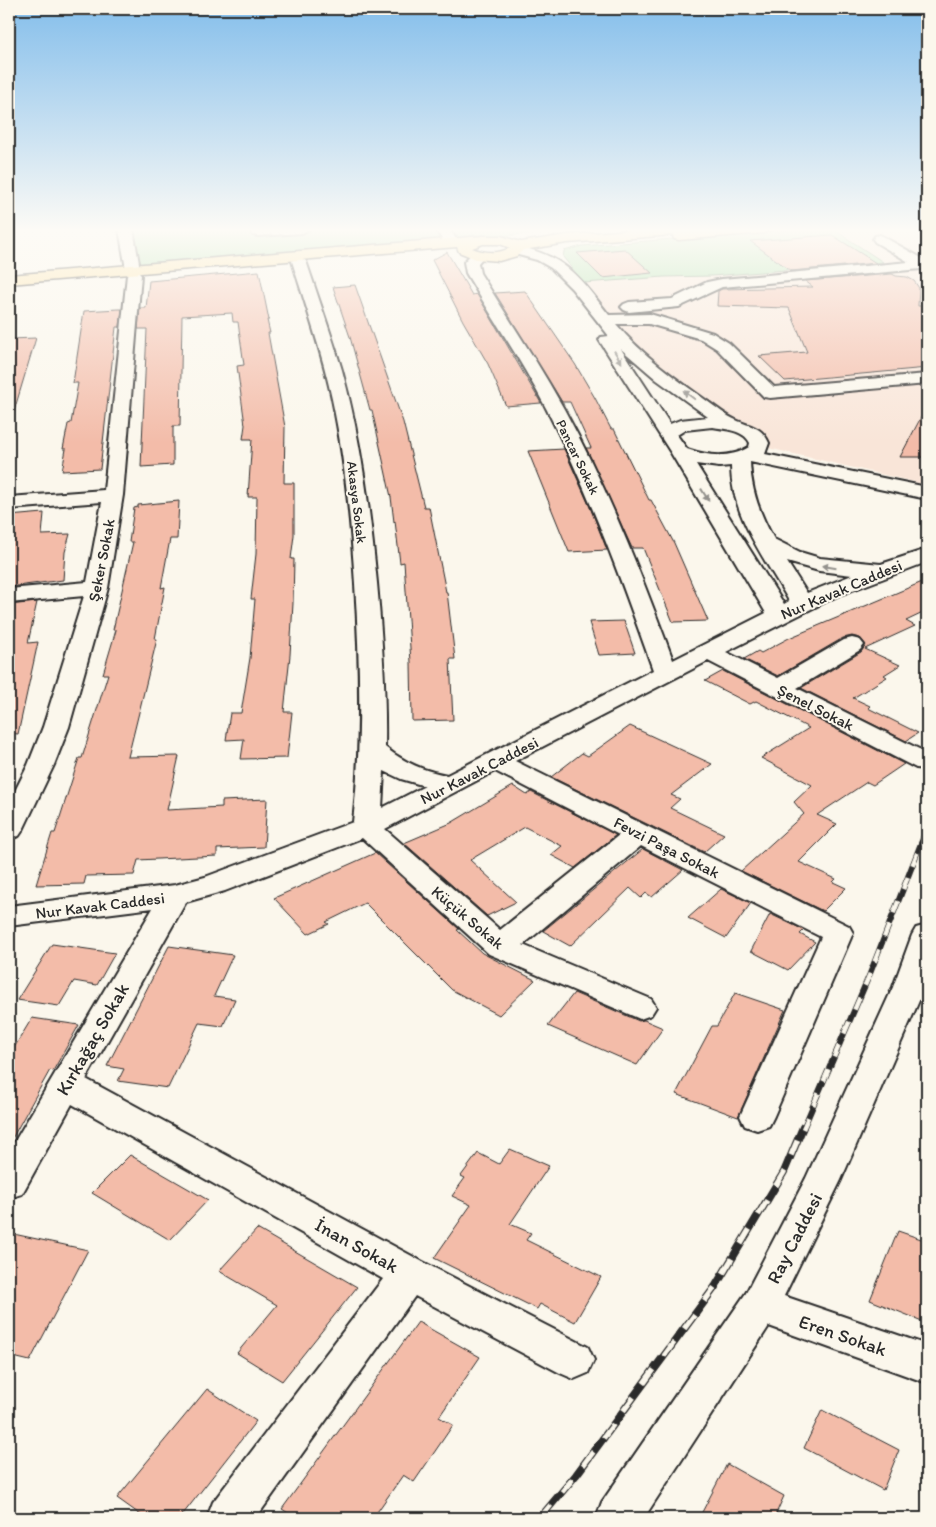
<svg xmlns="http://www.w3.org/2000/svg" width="936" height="1527" viewBox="0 0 936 1527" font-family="Itim,sans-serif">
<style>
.built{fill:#f9e5d8}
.green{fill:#a2dda3;stroke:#668467}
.building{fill:#f3bca9;stroke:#2b2b2b}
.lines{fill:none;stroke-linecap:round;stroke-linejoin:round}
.minor-casing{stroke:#2b2b2b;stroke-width:4}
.highway-casing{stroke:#2b2b2b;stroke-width:3}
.minor{fill:#fbf7ec;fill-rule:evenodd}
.highway{fill:#fcde96;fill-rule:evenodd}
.rail-far1-casing{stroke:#2b2b2b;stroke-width:6}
.rail-casing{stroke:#2b2b2b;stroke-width:8}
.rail-far1{stroke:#fbf7ec;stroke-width:4.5;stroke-dasharray:13;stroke-linecap:butt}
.rail{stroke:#fbf7ec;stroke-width:5.5;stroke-dasharray:17;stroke-linecap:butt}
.oneway{fill:#93918c}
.labels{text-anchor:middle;stroke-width:4;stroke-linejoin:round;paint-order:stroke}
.far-street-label{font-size:14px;fill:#2b2b2b;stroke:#fbf7ec}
.street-label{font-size:16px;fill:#2b2b2b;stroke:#fbf7ec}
.near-street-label{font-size:19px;fill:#2b2b2b;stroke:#fbf7ec}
</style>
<rect width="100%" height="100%" fill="#fbf7ec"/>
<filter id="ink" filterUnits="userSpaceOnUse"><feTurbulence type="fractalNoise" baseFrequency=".02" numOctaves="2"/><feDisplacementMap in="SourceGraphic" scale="10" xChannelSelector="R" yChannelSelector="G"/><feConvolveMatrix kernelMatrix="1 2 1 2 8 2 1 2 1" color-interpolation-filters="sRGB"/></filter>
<g filter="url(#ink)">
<!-- built -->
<path class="built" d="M833,229H927V485L760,446L661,375L574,284L664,277L712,276L881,262Z"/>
<!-- green -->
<g class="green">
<path d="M126,229H587L133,266Z"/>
<path d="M803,229H833L883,262L712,276L664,277L584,283L563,257L564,251L582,246Z"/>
</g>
<!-- building -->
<g class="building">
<path d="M832,235L876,263L791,271L750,241Z"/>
<path d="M625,249L652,273L602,278L577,253Z"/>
<path d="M447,252L472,295L477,294L541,403L506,406L488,364L463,321L432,260Z"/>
<path d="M259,271L269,320H267L270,333H268L285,427L284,483H294V535L291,559H294L293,603L290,655L284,712H292L287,758L241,759L244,739L226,740L230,713H241L250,658L255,599H251L256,554L257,497H248L252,439H243L245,425L237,366L244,365L238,322H233L232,313L182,316L180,426H173V465L141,467L147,329H138L140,308H146L149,281Z"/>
<path d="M892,274L896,276L907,277L914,281L919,288L918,306H927V368L785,381L759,356L807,352L789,308L717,306L718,291L722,289L813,287L805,281Z"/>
<path d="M355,285L403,422L424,507H429L446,592H447L455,659H450L453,720L412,721L411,662L404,562L400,563L395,521L394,522L391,497L372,410H370L350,337L333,287Z"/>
<path d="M525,291L575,364L595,398L611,429H614L649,500H651L674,543L708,621L673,622L643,548H632L586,448H591L570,402H562L495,293Z"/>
<path d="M118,309H122L120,327H116L100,469L62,471L66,449H63L68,424L71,423L78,383H73L84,311Z"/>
<path d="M36,338L14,411L9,410V339Z"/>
<path d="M927,406V457H900Z"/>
<path d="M564,449L590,507L607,550L569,552L528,451Z"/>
<path d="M179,501L177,539H170L161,588L165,587L155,639H157L128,757L179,756L167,810L222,807V801L267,799L264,847L217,849V856L138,860L134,875L86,876L84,884L36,885L52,833H55L79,758H82L108,674H103L116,630H113L133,542H129L134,508L138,507V505Z"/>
<path d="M44,513L42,535L70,534L65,552L63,580L9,587V516Z"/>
<path d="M927,580V611L906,621L915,626L865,649L900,665L884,675L887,677L853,698L870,706L868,708L918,733L906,741L801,688L861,652L866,645L860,638L852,636L843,638L778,676L744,659L758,651L761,653L789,638Z"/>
<path d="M37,602L28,643L38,642L18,734L9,733V605Z"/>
<path d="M624,621L635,653L599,655L589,622Z"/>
<path d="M723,671L904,764L873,785L867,782L817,815L837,824L799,862L836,879L833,882L846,888L823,911L741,871L804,814L794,802L812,785L761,758L809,728L756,701L750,704L705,681Z"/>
<path d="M630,726L712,764L671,795L680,799L670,808L724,834L704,852L551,777L582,753L588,756Z"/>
<path d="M513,786L527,795L531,792L616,835L575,868L551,855L562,846L525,827L470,860L516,902L487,916L404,843L451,823Z"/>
<path d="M643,849L683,870L652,897L646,893L641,898L630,888L570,946L543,931Z"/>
<path d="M375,853L459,929L457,930L482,953L535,980L499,1015L452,990L365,903L326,922L329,924L308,934L274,898Z"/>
<path d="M721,889L751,903L726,938L688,918Z"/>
<path d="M770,914L804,930L800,934L815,942L788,970L751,951Z"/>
<path d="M52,944L115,953L97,985L74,981L59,1006L17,1000Z"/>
<path d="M169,946L233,955L214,996L235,999L223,1026L199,1023L168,1088L118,1081L124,1069L107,1066Z"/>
<path d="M574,993L639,1021L644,1020L663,1028L637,1065L548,1026Z"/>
<path d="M735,993L785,1010L738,1117L676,1094L712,1026H717Z"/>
<path d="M32,1018L79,1025L53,1071L50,1070L9,1144V1056Z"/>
<path d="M510,1149L549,1166L510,1224L531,1233L526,1240L601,1277L575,1322L540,1304L537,1309L434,1258L471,1205L452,1196L465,1178L461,1176L478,1153L499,1164Z"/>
<path d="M130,1155L208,1200L170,1240L92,1193Z"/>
<path d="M257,1229L357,1287L282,1381L237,1353L277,1305L219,1271Z"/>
<path d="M898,1231L927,1241V1323L870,1300Z"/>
<path d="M9,1233L88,1250L30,1361L9,1356Z"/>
<path d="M418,1322L480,1357L439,1417L453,1425L414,1482L403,1475L373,1518H296L282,1509Z"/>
<path d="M207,1389L256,1421L180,1518H145L117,1498Z"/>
<path d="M822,1410L899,1450L883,1490L804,1448Z"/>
<path d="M727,1464L784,1496L774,1518H699Z"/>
</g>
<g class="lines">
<defs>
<g id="minor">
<path d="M119,229H133L140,269L138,272L141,275L123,495L108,588L69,727L54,765L23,830L19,836L9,839V803L28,765L43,727L84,596L9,603V589L87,582L102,502L9,509V497L104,490L127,275L129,272L126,269Z"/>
<path d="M250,229H309L302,233L258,236L253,235Z"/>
<path d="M435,229H449L459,243L457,246H447Z"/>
<path d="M880,235L927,261V271L921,269L722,287L679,307L629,312L624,310L621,307L624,304L629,302L672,299L707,282L722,279L909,262L875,242L873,239L875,236Z"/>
<path d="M516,246C566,256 579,277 609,315L650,314L713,333L729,343L774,387L927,374V384L770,398L764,397L717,349L701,339L649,324H616C642,355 675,378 707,401C716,407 726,416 736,420C750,427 762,426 769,443L765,454L927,487V499L750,462C751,490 760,515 774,539L800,552L820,558L881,564L927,549V562L837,596L726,652L778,678L844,640L852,638L860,640L864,645L860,650L797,688L921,750L927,748V769L916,768L708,661L515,761L849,926L853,933L774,1116L769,1126L757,1130L745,1126L740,1116L821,937L641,846L523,945L651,999L656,1007L651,1015L640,1019L489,954L362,838L225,891L186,902L86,1079L423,1262L588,1347L594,1360L588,1373L574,1379L560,1373L415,1296L256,1518H207L213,1502L383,1279L72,1104L22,1194L9,1198V1151L153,908L9,926V906L175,885L205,877L353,822C362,743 360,663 355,584C351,522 345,460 332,399C322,352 306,307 292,261L294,258L299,257L306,261C318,297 331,333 342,370C361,439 370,511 377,583C382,638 386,692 385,747C403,762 424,771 447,775L653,670C622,582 590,494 547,410C523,363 493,319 466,273L464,262L473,252L478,251L485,255L478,263L480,273C508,318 538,362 564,409C608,489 641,574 673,660L766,613L671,453L599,340L601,337L609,336L572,289L551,268L537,260L511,253L509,250ZM621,349L657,380L708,417L680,420L670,424ZM712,427C725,429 744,430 750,443L749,447C730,459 707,456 687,449L677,435L685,430ZM696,464L719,467L731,466C731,516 766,560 789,601L784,604ZM787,562L819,571L852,575L807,593ZM384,771L401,779L425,786L382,808ZM495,771L619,835L500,930L385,829Z"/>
<path d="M927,925V980L925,987L841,1180L784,1296L927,1345V1383L769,1326L644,1518H596L602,1502L746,1293L806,1178L893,987L912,935L916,928Z"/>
</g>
<path id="highway" d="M642,229H771L764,233L679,240L674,239L673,235L567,243L523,250L517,256L499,261L476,259L459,252L457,247L9,284V275L483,236H501L521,242L567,235ZM483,244H500L510,248C498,254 484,253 472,248Z"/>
</defs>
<!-- minor casing -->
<use href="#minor" class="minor-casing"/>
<!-- highway casing -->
<use href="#highway" class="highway-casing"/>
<!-- minor -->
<use href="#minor" class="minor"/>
<!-- highway -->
<use href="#highway" class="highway"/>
<defs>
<path id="rail-far1" d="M803,1129L869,976L927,828"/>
<path id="rail" d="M540,1518L576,1475L715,1287L784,1172L803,1127"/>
</defs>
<!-- rail-far1 casing -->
<use href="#rail-far1" class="rail-far1-casing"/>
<!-- rail casing -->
<use href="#rail" class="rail-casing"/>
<!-- rail-far1 -->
<use href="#rail-far1" class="rail-far1"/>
<!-- rail -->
<use href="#rail" class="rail"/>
</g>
<!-- one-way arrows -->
<defs><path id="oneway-solid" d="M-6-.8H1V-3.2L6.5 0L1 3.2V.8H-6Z" transform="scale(1.25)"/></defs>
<g class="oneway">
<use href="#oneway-solid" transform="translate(618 357) rotate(58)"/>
<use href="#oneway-solid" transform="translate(689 395) rotate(-143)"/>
<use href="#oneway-solid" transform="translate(705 495) rotate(58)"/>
<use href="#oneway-solid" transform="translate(829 567) rotate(-171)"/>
</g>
</g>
<!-- sky -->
<linearGradient id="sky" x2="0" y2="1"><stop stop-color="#84beeb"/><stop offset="0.52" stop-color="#fdfbf6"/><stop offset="1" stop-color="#fdfbf6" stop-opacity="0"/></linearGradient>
<rect width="936" height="443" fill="url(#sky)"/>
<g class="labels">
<!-- far-street labels -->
<g class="far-street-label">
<text transform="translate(578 457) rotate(64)" y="5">Pancar Sokak</text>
<text transform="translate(357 502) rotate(83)" y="5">Akasya Sokak</text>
</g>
<!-- street labels -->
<g class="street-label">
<text transform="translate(101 560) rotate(-79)" y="6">Şeker Sokak</text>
<text transform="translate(841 589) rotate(-23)" y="6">Nur Kavak Caddesi</text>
<text transform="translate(816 707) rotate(27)" y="6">Şenel Sokak</text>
<text transform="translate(479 770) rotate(-27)" y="6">Nur Kavak Caddesi</text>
<text transform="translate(667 847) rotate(27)" y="6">Fevzi Paşa Sokak</text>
<text transform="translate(100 905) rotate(-7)" y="6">Nur Kavak Caddesi</text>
<text transform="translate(468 917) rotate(40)" y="6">Küçük Sokak</text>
</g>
<!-- near-street labels -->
<g class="near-street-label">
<text transform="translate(92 1039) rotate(-60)" y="7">Kırkağaç Sokak</text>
<text transform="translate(794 1238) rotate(-63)" y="7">Ray Caddesi</text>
<text transform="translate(357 1245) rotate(29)" y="7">İnan Sokak</text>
<text transform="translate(843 1335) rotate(19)" y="7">Eren Sokak</text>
</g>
</g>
<!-- margin -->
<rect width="936" height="1527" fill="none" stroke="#fbf7ec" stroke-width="30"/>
<rect x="15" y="15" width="906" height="1497" fill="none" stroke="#2b2b2b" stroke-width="2" filter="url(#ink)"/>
</svg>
